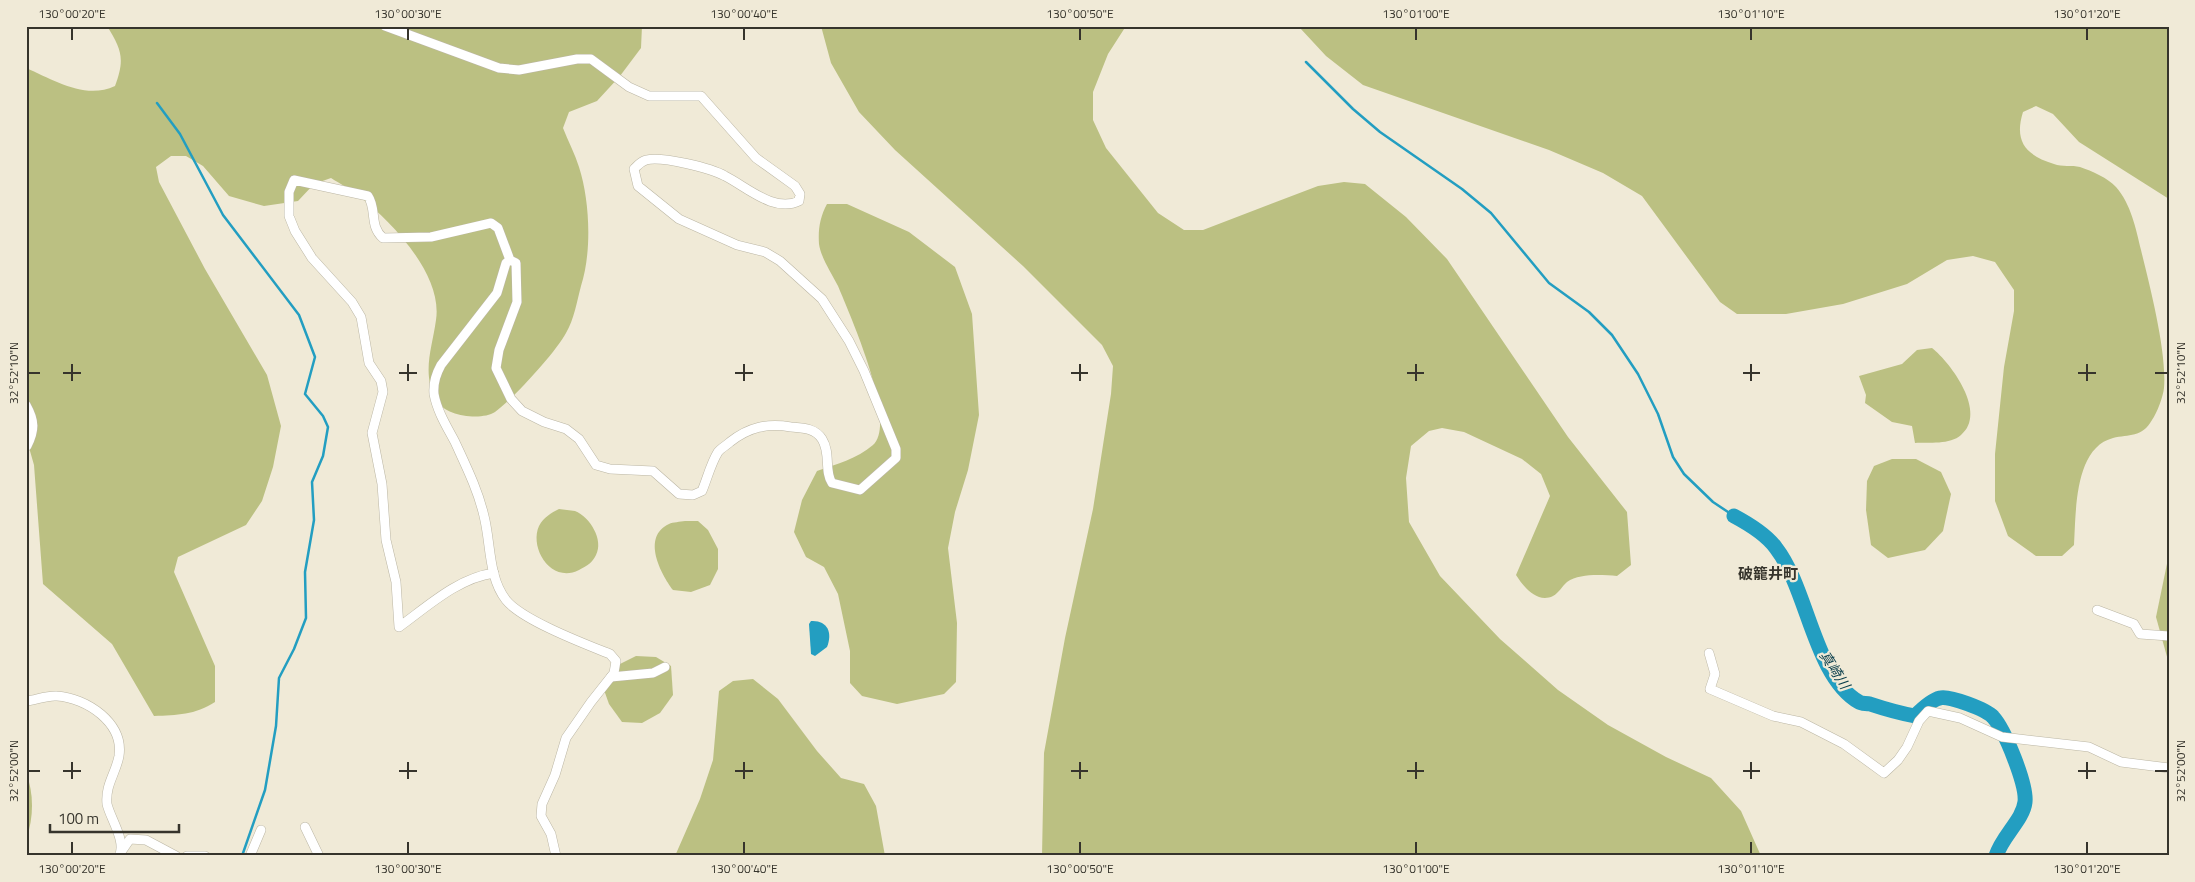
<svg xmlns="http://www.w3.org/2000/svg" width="2195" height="882" viewBox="0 0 2195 882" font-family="'Titillium Web','Noto Sans JP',sans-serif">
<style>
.green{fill:#bbc082}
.water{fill:#239ec1}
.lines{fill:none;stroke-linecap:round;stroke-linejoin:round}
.stream{stroke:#239ec1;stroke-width:2.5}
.river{stroke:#239ec1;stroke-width:15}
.street-casing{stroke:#bbb6a4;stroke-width:10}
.street{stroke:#fff;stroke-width:9}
.ticks{fill:none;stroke:#36342c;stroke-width:2}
.labels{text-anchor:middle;stroke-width:4.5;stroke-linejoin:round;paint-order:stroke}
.water-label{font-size:14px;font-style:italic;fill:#073c4a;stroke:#f0ead7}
.quarter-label{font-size:15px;font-weight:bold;fill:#36342c;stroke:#f0ead7}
.neatline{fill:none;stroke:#36342c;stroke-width:2}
.ticks-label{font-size:12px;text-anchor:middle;fill:#36342c}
</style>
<rect width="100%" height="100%" fill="#f0ead7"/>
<!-- green -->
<g class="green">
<path d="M107,26H642L641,48L620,76L597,101L569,112L563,128C568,141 575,154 579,167C590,201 592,252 581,286C577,301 574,320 566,333C556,352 512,400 495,412C481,421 445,416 437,401C421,374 432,349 436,320C443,275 392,222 359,196C351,189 340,184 331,178L314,184L298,201L264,206L229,196L203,166L186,156H171L156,167L159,182L205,269L267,375L281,426L273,467L262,501L246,525L178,557L174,572L215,666V702C195,715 177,715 154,716L112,644L43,584L34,465L26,437V68C54,80 85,100 115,86C125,59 122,50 107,26Z"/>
<path d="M821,26H1126L1108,54L1093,92V120L1106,148L1158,213L1184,230H1203L1318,186L1344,182L1365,184L1406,217L1447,259L1568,437L1627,512L1631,565L1617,576C1602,575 1580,573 1567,582C1562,586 1559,593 1553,596C1537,604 1523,586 1516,575L1550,496L1541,474L1522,459L1464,432L1442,428L1429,431L1411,446L1406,478L1409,522L1440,576L1500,639L1558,690L1608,725L1666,757L1711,778L1741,811L1761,856H1042L1044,753L1065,638L1093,509L1111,394L1113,366L1102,345L1023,266L895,150L859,112L831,63Z"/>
<path d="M1296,26H2169V199L2079,142L2053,114L2036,106L2023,112C2014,141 2025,155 2054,164C2062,167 2072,165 2080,167C2092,171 2108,178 2116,187C2131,204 2136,229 2141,250C2150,287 2167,352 2164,388C2163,397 2157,413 2152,420C2142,438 2129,434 2113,438C2074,448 2076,513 2074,545L2062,556H2036L2008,536L1995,501V454L2004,367L2014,311V290L1995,262L1973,256L1947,260L1907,284L1843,304L1786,314H1737L1720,302L1642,196L1603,173L1549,150L1363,85L1326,56L1300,28Z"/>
<path d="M827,204H847L909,232L955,267L972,314L979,415L968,470L955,512L948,548L957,623L956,682L944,694L897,704L862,696L850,683V651L838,594L824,567L806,557L794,532L802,500L817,471C836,464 857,459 873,445C898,422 850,315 838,286C832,274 821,258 819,244C818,229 820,217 827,204Z"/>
<path d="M1932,348C1951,363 1988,413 1961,435C1950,445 1929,442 1915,443L1912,426L1892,422L1865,403L1866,395L1859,376L1902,364L1917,350Z"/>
<path d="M1892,459H1916L1941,472L1951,494L1943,531L1925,550L1888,558L1871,545L1866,510L1867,481L1874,466Z"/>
<path d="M559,509C564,510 570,510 575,511C590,517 604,540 596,555C592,563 588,565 579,570C551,584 529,548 539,526C544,517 551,513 559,509Z"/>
<path d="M685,521H698L708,530L718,549V569L710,585L691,592L673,590C661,574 641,537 669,524C673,522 680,522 685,521Z"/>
<path d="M2169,554V664L2156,617Z"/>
<path d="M636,656L656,657L671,666L673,695L660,713L642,723L622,722L609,704L604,690L620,664Z"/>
<path d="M753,679L778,699L817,751L841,778L864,784L876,806L885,856H675L700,799L713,760L719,691L733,681Z"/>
<path d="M26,772C34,794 34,817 26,840Z"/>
</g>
<!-- water -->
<path class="water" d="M811,621C827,620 833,632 827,647L815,656L811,654L809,624Z"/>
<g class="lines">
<!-- stream -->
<g class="stream">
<path d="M1306,62L1353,109L1380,132L1462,189L1491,213L1549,283L1589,312L1612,335L1638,374L1658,414L1673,457L1684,474L1713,502L1734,516"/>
<path d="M157,103L180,134L223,215L299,315L315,357L305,394L323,416L328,427L323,456L312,482L314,520L305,572L306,618L294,649L279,678L276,726L265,790L242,856"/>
</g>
<!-- river -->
<path class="river" d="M1734,516C1749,524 1766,534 1776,548C1808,589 1814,676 1859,702C1862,704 1866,703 1870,704C1885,709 1899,713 1915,716C1921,710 1931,700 1940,698C1949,695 1987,710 1993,717C2005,730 2027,785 2025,802C2023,820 2002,836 1996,856"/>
<defs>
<g id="street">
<path d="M385,26L499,68L519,70L577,59H591L629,87L649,96H701L756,158L795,186L800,194L799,201C774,213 747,187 725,176C711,168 662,156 646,160C640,162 638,165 634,169L638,186L679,219L737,245L765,252L780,261L822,299L849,341L864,371L896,449V458L860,490L832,483C824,471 831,453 822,439C815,428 803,428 791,427C767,423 749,427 730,442C727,445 721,448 718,452C711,463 707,479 702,491L693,495L679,494L653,471L610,469L596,465L579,439L566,429L544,422L522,411L511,399L496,368L499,350L517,302L516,263L510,260L498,228L491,223L431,237L383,238C369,226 377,209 368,196L294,180L289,192V216L295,231L312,258L352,302L361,317L369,363L381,381L383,392L372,433L382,484L386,540L396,582L399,627C428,606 458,578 494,573"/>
<path d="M510,260L506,263L497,293L441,365C436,374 433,383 434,394C437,411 447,427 455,442C466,466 478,490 484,516C491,543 488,577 506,600C522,620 585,644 610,654L616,661L614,673L591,702L566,738L555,775L542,804L541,816L551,834L556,856"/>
<path d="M26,405C35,421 35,430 27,446"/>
<path d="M2097,610L2134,624L2140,634L2169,636"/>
<path d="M1709,653L1715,674L1710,689L1773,716L1801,722L1844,744L1884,773L1898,760L1907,747L1919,721L1928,711L1960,718L2002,737L2089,747L2121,762L2169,768"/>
<path d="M611,677L653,673L665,667"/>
<path d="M26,701C36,700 47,695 57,696C87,698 124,723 119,756C116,773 105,785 107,804C110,818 127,842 119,856"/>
<path d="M305,827L319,856"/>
<path d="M121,852L130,839L146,840L176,856"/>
<path d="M187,856H205"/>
<path d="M250,856L261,830"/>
</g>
</defs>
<!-- street casing -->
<use href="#street" class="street-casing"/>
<!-- street -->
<use href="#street" class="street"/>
</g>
<!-- ticks -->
<path class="ticks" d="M72,28V40M408,28V40M744,28V40M1080,28V40M1416,28V40M1751,28V40M2087,28V40M72,364V381M408,364V381M744,364V381M1080,364V381M1416,364V381M1751,364V381M2087,364V381M28,373H40M63,373H81M399,373H417M735,373H753M1071,373H1088M1407,373H1424M1743,373H1760M2078,373H2096M2155,373H2168M72,762V779M408,762V779M744,762V779M1080,762V779M1416,762V779M1751,762V779M2087,762V779M28,771H40M63,771H81M399,771H417M735,771H753M1071,771H1088M1407,771H1424M1743,771H1760M2078,771H2096M2155,771H2168M72,842V854M408,842V854M744,842V854M1080,842V854M1416,842V854M1751,842V854M2087,842V854"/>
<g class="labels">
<!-- water labels -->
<g class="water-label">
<text transform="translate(1835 670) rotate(57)" y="5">真崎川</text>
</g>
<!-- quarter labels -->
<g class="quarter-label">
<text x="1768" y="579">破籠井町</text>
</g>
</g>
<!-- border -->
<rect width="2195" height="882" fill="none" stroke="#f0ead7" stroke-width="55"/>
<!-- scale -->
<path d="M50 824v8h129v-8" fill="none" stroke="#36342c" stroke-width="2.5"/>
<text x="58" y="824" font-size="15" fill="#36342c" stroke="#f0ead7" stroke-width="4" paint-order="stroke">100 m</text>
<rect x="28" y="28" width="2140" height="826" class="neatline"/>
<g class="ticks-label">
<text x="72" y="18">130°00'20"E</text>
<text x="408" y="18">130°00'30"E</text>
<text x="744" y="18">130°00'40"E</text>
<text x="1080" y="18">130°00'50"E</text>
<text x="1416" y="18">130°01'00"E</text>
<text x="1751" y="18">130°01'10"E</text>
<text x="2087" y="18">130°01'20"E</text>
<text transform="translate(14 373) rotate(-90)" y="4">32°52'10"N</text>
<text transform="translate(2181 373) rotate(-90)" y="4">32°52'10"N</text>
<text transform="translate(14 771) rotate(-90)" y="4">32°52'00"N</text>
<text transform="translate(2181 771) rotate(-90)" y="4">32°52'00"N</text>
<text x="72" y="873">130°00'20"E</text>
<text x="408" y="873">130°00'30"E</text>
<text x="744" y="873">130°00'40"E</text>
<text x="1080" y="873">130°00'50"E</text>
<text x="1416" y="873">130°01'00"E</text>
<text x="1751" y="873">130°01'10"E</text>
<text x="2087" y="873">130°01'20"E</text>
</g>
</svg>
